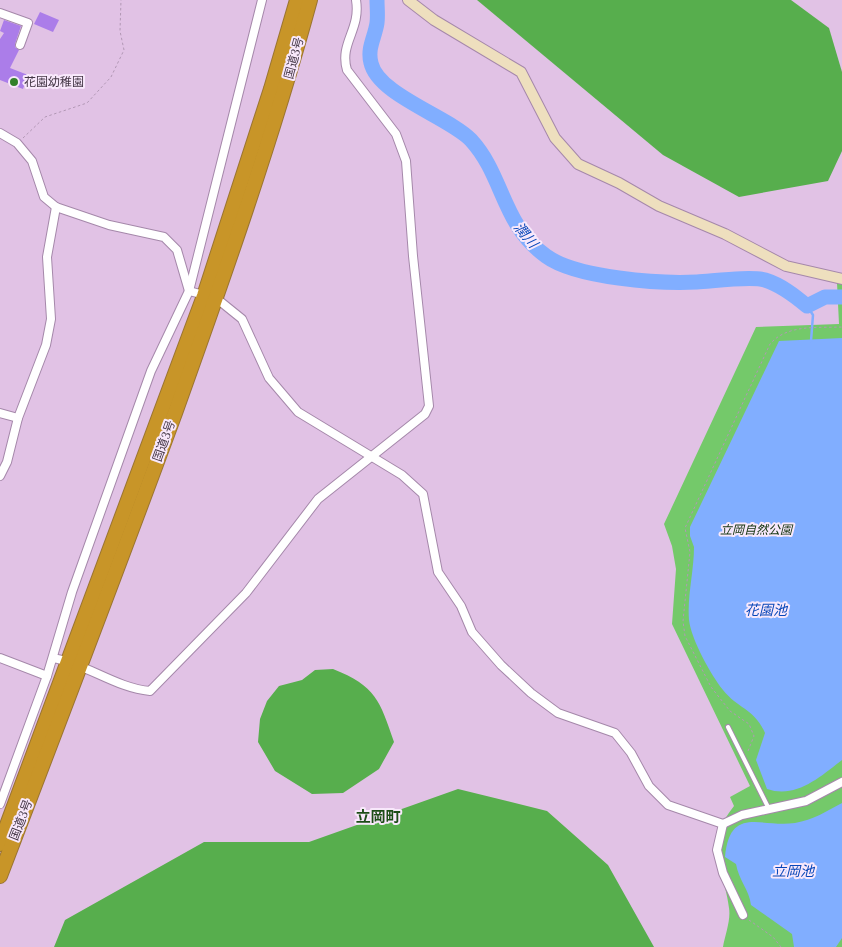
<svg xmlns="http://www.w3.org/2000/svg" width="842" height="947" viewBox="0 0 842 947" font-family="Lora,'Noto Sans JP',serif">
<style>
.green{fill:#74c96a}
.forest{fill:#57ae4d}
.water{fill:#81aeff}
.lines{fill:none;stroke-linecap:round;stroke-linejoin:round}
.stream{stroke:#81aeff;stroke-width:2.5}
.river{stroke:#81aeff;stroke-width:15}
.building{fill:#ab7de9}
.lane-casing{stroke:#a588aa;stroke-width:6}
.street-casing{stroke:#a588aa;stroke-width:10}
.secondary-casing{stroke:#a588aa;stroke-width:12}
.highway-casing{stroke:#9a7432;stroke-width:16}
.path{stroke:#b298b5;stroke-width:1;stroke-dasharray:2.5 2.5;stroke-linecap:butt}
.lane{stroke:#fff;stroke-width:4}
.street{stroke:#fff;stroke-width:8}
.secondary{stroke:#eedfbe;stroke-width:10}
.highway{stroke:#c89528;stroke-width:14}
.poi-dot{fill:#328029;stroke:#f8e8fb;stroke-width:2}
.labels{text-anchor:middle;stroke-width:4;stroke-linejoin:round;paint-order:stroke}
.street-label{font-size:12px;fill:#443746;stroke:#f8e8fb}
.poi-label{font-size:12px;fill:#443746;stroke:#f8e8fb;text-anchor:start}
.park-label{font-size:12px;font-style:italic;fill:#10320c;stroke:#f8e8fb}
.water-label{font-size:14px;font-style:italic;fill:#0746b8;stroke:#f8e8fb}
.quarter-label{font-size:15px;font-weight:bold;fill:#1c4d17;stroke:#f8e8fb}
</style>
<rect width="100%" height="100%" fill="#e1c2e5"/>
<!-- green -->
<path class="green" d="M837,283L842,284V947H723C725,935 731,920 729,908C723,859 698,853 734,806L730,797L750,786L672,624L676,569L672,546L664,524L756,327L839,324Z"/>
<!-- forest -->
<g class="forest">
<path d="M477,0H791L829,28L842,72V151L828,181L739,197L663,155Z"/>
<path d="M333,669C376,686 380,701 394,742L379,769L343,793L312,794L275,771L258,742L260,719L267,701L279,686L302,680L315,670Z"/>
<path d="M458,789L547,811L608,865L654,947H54L65,920L204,842H309Z"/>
</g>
<!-- water -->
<g class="water">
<path d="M842,338V760C820,777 796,799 767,789L756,760L765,733C754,708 738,709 723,690C711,675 691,639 689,620C687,596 694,571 694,547L690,536V527L779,341Z"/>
<path d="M842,803V938L836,947H794L792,934L751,905C749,889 739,881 736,864L725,857C730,805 761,828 795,823C813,820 827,811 842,803Z"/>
</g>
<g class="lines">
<!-- stream -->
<path class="stream" d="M807,306L813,315L811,341"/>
<!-- river -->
<path class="river" d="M377,0C377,7 378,16 377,23C375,37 367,48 371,63C378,95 449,117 471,140C504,176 502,225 546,256C576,278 660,284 697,282C714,281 751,276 765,280C781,285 794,295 807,306L825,297H842"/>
</g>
<!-- building -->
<g class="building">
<path d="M40,12L59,20L53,32L34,24Z"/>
<path d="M4,20L21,26L15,44V47L19,50L10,68L28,75L23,89L0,80V39L4,33L0,31Z"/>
</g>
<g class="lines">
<defs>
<path id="lane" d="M728,727L769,809"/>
<g id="street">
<path d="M0,13L28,23L20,45"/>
<path d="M0,133L17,143L32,161L44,197L56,207L109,225L164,237L177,250L189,291"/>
<path d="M189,291L216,298L242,319L269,378L298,412L402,475L423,494L438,572L461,606L472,632L501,665L531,693L558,713L615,733L631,753L649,786L668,805L723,824L742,815L806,801L842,782"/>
<path d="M0,413L18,418"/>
<path d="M0,476L7,462L18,418L46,345L51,319L47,257L56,207"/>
<path d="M0,658L47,676"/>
<path d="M53,658C87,664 116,688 150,691L246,593L318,499L425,414L429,406L413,256L406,161L396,134L347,70C339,43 361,30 356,0"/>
<path d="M0,804L47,676L72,592L151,371L189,291L262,0"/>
<path d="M723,824L717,850L723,873L743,915"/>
</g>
<path id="secondary" d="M408,0L434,20L521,72L555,138L578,164L619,183L659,206L725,234L786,266L842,279"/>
<g id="highway">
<path d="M0,844L204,296L271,89L297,0"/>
<path d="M0,876C59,722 118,568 175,413C224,276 272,140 310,0"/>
</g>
</defs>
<!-- lane casing -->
<use href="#lane" class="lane-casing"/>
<!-- street casing -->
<use href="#street" class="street-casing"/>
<!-- secondary casing -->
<use href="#secondary" class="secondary-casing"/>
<!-- highway casing -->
<use href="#highway" class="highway-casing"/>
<!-- path -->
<g class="path">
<path d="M23,138L45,117L87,103L111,77L124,50L120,31L121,0"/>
<path d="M748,751L754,736L749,724L730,711L711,687L685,636L683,621L690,552L685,528L770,344C787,324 818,328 842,327"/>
<path d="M749,920L773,937L781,947"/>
</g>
<!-- lane -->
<use href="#lane" class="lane"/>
<!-- street -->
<use href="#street" class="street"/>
<!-- secondary -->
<use href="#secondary" class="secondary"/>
<!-- highway -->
<use href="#highway" class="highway"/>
</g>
<!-- markers -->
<circle class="poi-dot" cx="14" cy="82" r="5"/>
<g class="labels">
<!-- street labels -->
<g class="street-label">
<text transform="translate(294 58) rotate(-75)" y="4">国道3号</text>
<text transform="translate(164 441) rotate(-70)" y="4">国道3号</text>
<text transform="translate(21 820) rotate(-69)" y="4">国道3号</text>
</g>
<!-- poi labels -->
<g class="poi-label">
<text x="24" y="86">花園幼稚園</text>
</g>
<!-- park labels -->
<g class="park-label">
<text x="756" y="534">立岡自然公園</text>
</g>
<!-- water labels -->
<g class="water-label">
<text transform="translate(526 235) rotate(50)" y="5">潤川</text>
<text x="766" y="615">花園池</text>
<text x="793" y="876">立岡池</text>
</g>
<!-- quarter labels -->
<g class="quarter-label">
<text x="378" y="822">立岡町</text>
</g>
</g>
</svg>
